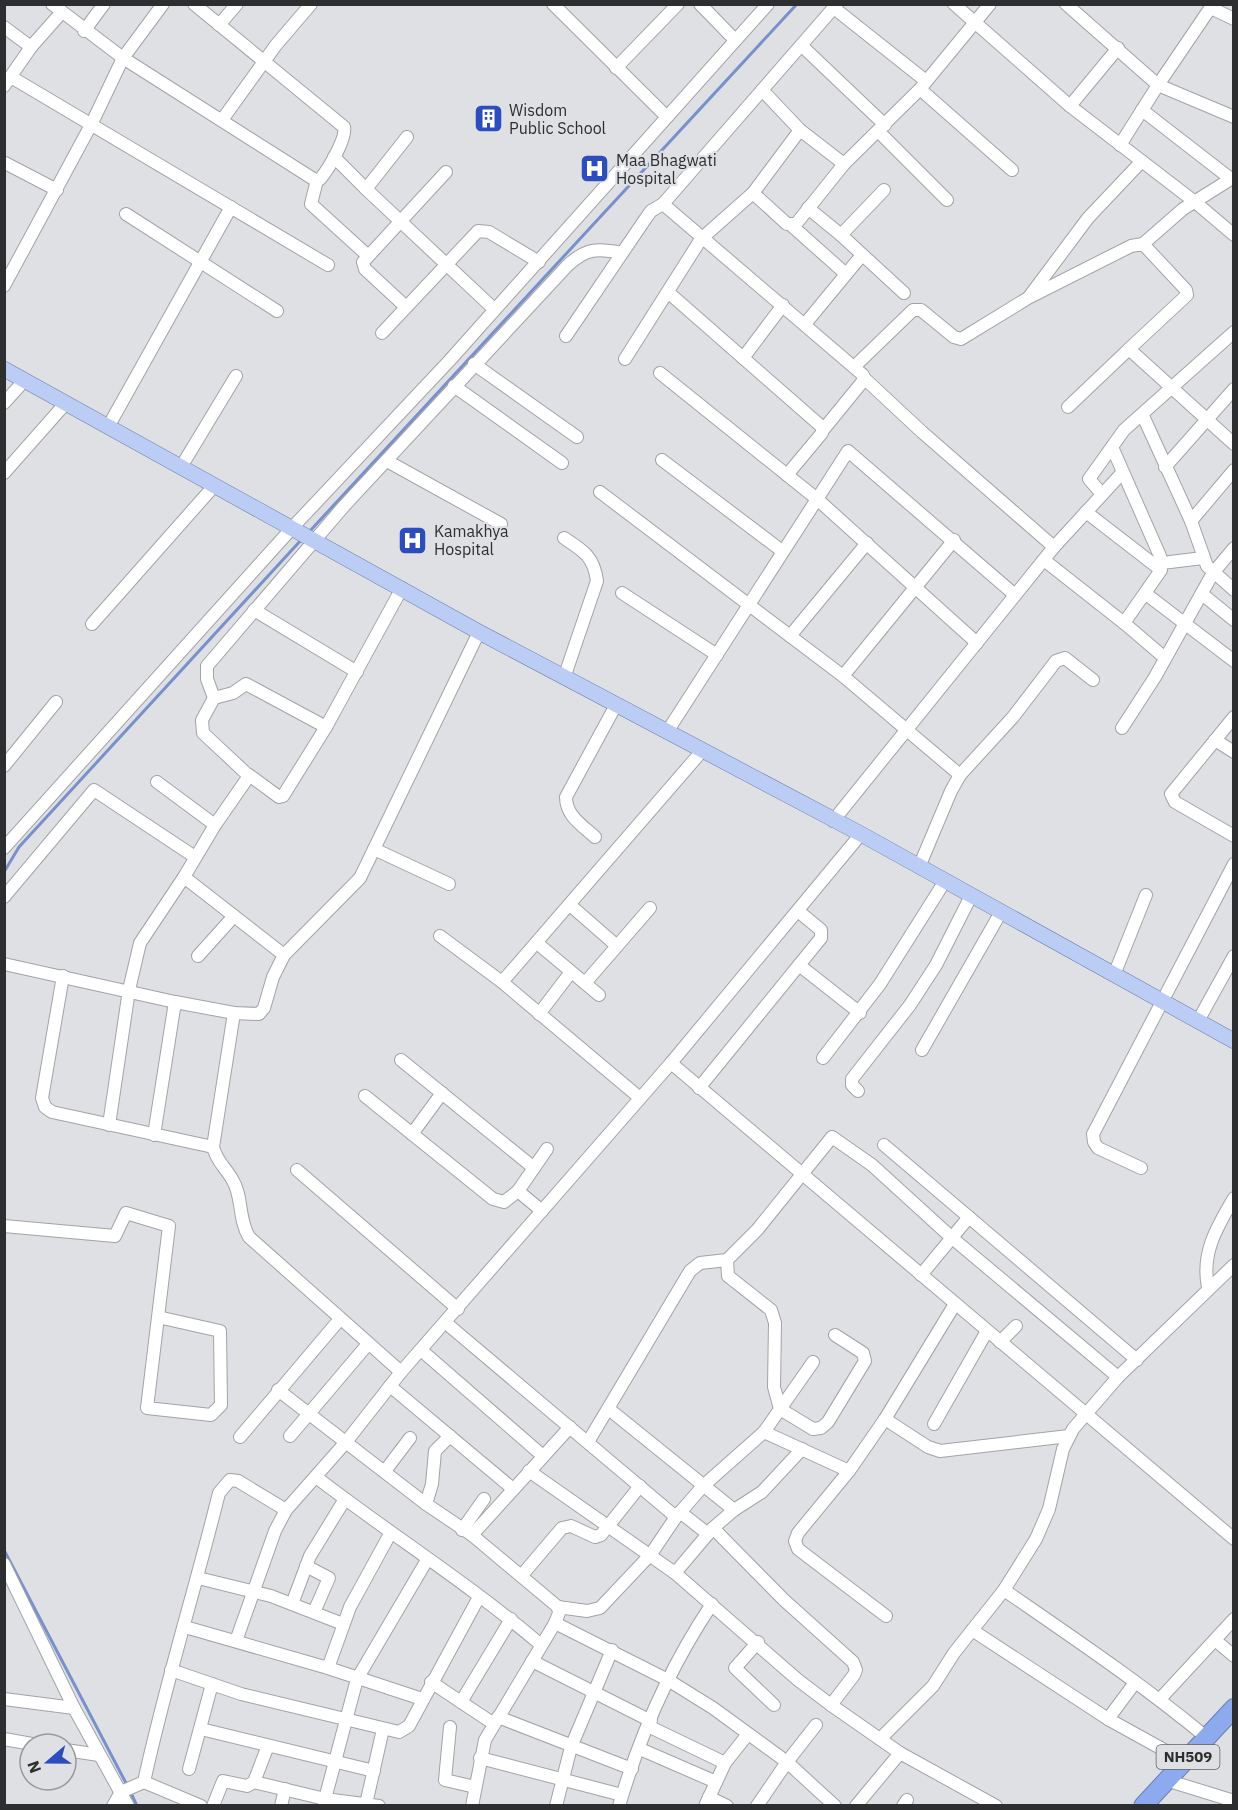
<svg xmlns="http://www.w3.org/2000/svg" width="1238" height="1810" viewBox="0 0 1238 1810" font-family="'IBM Plex Sans',sans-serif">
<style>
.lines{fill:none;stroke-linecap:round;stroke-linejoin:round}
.stream{stroke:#7990ca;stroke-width:3}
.minor-casing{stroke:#a2a3a7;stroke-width:14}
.major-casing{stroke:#6c7fab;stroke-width:16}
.highway-casing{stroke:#6c7fab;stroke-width:20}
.minor{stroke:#fff;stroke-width:12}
.major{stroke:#bbccf5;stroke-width:15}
.highway{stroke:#8eaaee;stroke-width:18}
.labels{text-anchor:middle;stroke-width:4.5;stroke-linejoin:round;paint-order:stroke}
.shield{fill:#dee0e4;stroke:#626365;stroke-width:1.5}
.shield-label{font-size:15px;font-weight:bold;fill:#2d2e2f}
.poi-label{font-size:16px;fill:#2d2e2f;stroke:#dee0e4;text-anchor:start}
</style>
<rect width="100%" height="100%" fill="#dee0e4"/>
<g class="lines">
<!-- stream -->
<g class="stream">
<path d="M309,532L797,4"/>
<path d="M4,872L19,847L302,539"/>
<path d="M4,1550L127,1785"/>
<path d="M130,1791L137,1806"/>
</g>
<defs>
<g id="minor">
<path d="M52,4L123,58L315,180L320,179C328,170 347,138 344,127L194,4"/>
<path d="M553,4L667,117"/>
<path d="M700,4L735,40"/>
<path d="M954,4L1070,106L1118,48"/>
<path d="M1066,4L1158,85L1213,4"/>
<path d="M834,8L926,81"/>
<path d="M1211,8L1234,19"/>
<path d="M219,25L237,4"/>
<path d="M4,27L31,47"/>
<path d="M84,31L104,4"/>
<path d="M802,46L885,125"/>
<path d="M616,68L678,4"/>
<path d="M11,77L328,265"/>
<path d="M4,86L31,47L61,13"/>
<path d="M920,89L1012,170"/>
<path d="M762,90L800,130L844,164"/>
<path d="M1070,106L1195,202L1234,235"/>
<path d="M1142,110L1231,179"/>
<path d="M222,120L276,45L311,4"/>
<path d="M879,132L947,200"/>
<path d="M407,137L366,189L494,309"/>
<path d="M1120,145L1158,85L1234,117"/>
<path d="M334,157L366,189"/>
<path d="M5,163L57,190"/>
<path d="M317,180L311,204L367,255"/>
<path d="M753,193L800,130"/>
<path d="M663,204L837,4"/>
<path d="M808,208L841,235L884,190"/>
<path d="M126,214L277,311"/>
<path d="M792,226L846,274"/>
<path d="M841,235L904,293"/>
<path d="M1143,244L1183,209L1234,177"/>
<path d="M4,286L92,123L123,58L163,4"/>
<path d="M669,293L822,427V433L787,475"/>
<path d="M1029,297L1088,218L1141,162"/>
<path d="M406,307L365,269L363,262L446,172"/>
<path d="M805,324L862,255"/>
<path d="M382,333L478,231L489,232L539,262"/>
<path d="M566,336L646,218L651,211L663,204L863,375V381L823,430"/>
<path d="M743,358L783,305"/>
<path d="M625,359L701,239L753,193L787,224H796L844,164L920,89L990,4"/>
<path d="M474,364L577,437"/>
<path d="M855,366L913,310H921L954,337L961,339L1028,298L1131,246L1143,244L1186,290L1187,295L1129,349L1234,444"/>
<path d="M660,373L817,499L977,643"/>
<path d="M864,378L922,432L1054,547"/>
<path d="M454,386L562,463"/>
<path d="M4,403L24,381"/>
<path d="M1068,407L1129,349"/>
<path d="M1143,416L1191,521L1207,566L1234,590"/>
<path d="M108,427L231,207"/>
<path d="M1112,447L1160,556V570"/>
<path d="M662,460L782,551"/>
<path d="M387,461L501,524"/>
<path d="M181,467L236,376"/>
<path d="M1165,467L1234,389"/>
<path d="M4,473L65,404"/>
<path d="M600,492L843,676"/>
<path d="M1101,493L1089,479L1124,430L1234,332"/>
<path d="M1191,521L1234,470"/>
<path d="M564,538C584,551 594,557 597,581L565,675"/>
<path d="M954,540L843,676L960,775"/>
<path d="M1044,560L1124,623L1161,570L1086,512"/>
<path d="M1162,563L1203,558"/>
<path d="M622,593L717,655"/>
<path d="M1146,594L1234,661"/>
<path d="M1202,594L1234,620"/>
<path d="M254,610L357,672"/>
<path d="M1124,623L1165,658"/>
<path d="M92,624L214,486"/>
<path d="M790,636L867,543"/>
<path d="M214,698L233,693L246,684L326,727"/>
<path d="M1234,717L1171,794L1175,802L1234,836"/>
<path d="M1122,728L1155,677L1213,573L1234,548"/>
<path d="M667,732L848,451L1015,595"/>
<path d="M1215,740L1234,752"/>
<path d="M4,766L56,702"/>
<path d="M249,775L279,797L283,796L326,727L402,588"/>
<path d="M157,782L215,825"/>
<path d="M833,821L1054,547L1122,473"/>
<path d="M595,837C582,825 566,816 566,797L616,705"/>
<path d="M4,848L292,528L450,360L768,4"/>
<path d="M374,849L449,884"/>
<path d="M919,867L951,791L960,775L1013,717L1056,661L1065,658L1093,680"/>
<path d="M4,897L94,790L195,857"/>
<path d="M570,905L617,946"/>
<path d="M440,936L502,982L640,1098"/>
<path d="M537,943L599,995"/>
<path d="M284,955L184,877L215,825L249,776L203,733L202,720L214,698L207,679V666L344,506L567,266C586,248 597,248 622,253"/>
<path d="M198,956L234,916"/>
<path d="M4,964L175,1002L234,1013L259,1014L264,1008L273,977L284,955L360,878L479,632"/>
<path d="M799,965L860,1013"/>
<path d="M1114,975L1146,895"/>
<path d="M63,976L42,1098L45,1107L52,1112L213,1147L234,1013"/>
<path d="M502,982L702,751"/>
<path d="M585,983L650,908"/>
<path d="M539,1014L571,972"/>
<path d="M1198,1021L1234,956"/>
<path d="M922,1050L1001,912"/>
<path d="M823,1058L880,984L945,881"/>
<path d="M401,1060L534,1168"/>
<path d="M671,1063L1234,1539"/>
<path d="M699,1088L821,938V930L798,911"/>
<path d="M858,1091L852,1085V1079L910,1005L936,965L971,896"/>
<path d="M365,1096L493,1199L504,1202L518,1191L542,1211"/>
<path d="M109,1125L129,990L140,943L184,877"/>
<path d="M412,1134L442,1093"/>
<path d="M154,1135L175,1002"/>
<path d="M884,1145L1137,1360"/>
<path d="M213,1147C217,1162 225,1167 232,1179C243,1196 238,1219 249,1237L401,1372"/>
<path d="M1141,1168L1098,1148L1094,1142L1093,1134L1234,864"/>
<path d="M297,1170L458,1309"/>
<path d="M518,1191L547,1149"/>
<path d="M4,1226L115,1236L126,1213L169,1226L147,1408L211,1415L221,1405L220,1331L158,1317"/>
<path d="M921,1275L969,1217"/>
<path d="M1208,1287C1201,1253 1217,1227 1234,1198"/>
<path d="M446,1323L676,1517"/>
<path d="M835,1335L863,1353L865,1361L828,1422L821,1428L813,1429L780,1409L774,1387L775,1323L771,1310L728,1276L727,1260L757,1230L832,1137L872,1165L951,1237L1118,1377"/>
<path d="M1000,1342L1016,1326"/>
<path d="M421,1350L543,1456"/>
<path d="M390,1386L513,1489"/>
<path d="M278,1390L426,1504L472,1535L558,1607"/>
<path d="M610,1410L734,1510L713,1528L784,1600L853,1662L856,1670L854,1675L831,1705"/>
<path d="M885,1419L928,1447L940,1451L1069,1436"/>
<path d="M934,1424L987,1331"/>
<path d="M764,1432L849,1471"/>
<path d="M290,1436L368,1344"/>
<path d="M240,1437L340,1319"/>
<path d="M588,1442L690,1271L700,1263L727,1260"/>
<path d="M385,1471L410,1438"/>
<path d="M529,1471L675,1573L798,1680L831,1705L900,1753L996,1806"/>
<path d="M316,1477C390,1534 469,1584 540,1644"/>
<path d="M426,1504L432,1484L435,1451L450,1436"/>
<path d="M734,1510L762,1492L802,1449"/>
<path d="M680,1512L708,1534"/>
<path d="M462,1530L484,1499"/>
<path d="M472,1535L570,1427"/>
<path d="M4,1564L74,1708L128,1806"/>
<path d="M306,1566L329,1578L314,1612"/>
<path d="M675,1573L713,1528"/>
<path d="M522,1575L562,1528L571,1526L595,1537L601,1535L640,1486"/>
<path d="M198,1578L271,1596L343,1624"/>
<path d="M1004,1590C1072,1637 1142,1684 1206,1737"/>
<path d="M292,1604L310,1556L345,1499"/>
<path d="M886,1616L798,1549L795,1541L798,1533L849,1471L885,1419L955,1304"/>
<path d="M555,1623L668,1680L713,1708L787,1762L757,1806"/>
<path d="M185,1627L328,1668L422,1699"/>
<path d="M972,1630L1108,1719L1184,1761"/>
<path d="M1215,1640L1234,1656"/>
<path d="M236,1641L275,1531L286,1510L346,1442L401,1372L671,1063L861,834"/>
<path d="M758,1642L735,1668L774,1705"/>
<path d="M532,1661L651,1721"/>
<path d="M328,1668L350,1607L390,1534"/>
<path d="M171,1670L241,1694L399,1732L409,1726L479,1597"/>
<path d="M431,1682L494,1724"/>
<path d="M4,1699L74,1708"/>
<path d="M1160,1699L1234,1619"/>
<path d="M461,1702L511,1619"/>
<path d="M498,1717L632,1769"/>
<path d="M1108,1719L1134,1684"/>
<path d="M816,1725L787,1762L835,1806"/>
<path d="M648,1726L725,1763"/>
<path d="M450,1727L445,1780L475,1787"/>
<path d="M201,1729L374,1771"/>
<path d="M4,1739L32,1744"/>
<path d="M880,1739L933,1686L954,1653L1004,1590L1036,1539L1049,1509L1063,1449L1073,1429L1118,1377L1234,1265"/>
<path d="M640,1749L716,1782"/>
<path d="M66,1750L99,1755"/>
<path d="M480,1758L622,1795"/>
<path d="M189,1769L212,1684"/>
<path d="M1166,1780L1234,1801"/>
<path d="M144,1782C165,1685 195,1590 219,1493L230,1480L238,1481L286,1510"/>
<path d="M254,1782L325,1799L324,1805"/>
<path d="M709,1797L727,1806"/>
<path d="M366,1804L383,1729"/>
<path d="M113,1806L121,1792L144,1782L201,1806"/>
<path d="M213,1806L223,1781L247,1786L254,1782L267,1748"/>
<path d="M281,1806L285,1789"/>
<path d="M379,1806L325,1799L357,1679L427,1560"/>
<path d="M472,1806L485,1740L555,1623L559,1613L558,1607L587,1611L600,1608L651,1554L676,1517L703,1486L764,1432L813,1362"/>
<path d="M556,1806L571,1747L612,1650"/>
<path d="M619,1806C640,1735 671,1665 712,1604"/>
<path d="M705,1806L725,1763L748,1734"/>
<path d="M856,1806L900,1753"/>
<path d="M903,1806L907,1800"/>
</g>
<path id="major" d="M4,369L479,632L861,834L1234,1041"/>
<path id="highway" d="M1143,1806L1234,1708"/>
</defs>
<!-- minor casing -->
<use href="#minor" class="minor-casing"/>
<!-- major casing -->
<use href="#major" class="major-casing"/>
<!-- highway casing -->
<use href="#highway" class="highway-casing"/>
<!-- minor -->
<use href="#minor" class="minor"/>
<!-- major -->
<use href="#major" class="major"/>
<!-- highway -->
<use href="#highway" class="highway"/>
</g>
<!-- icons -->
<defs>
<symbol id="building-square" viewBox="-11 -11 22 22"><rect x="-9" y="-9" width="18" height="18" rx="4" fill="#2d4dbd" stroke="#dee0e4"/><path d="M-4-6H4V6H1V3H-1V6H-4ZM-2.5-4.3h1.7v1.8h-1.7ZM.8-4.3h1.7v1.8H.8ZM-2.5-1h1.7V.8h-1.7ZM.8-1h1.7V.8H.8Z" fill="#fff"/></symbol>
<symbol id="hospital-square" viewBox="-11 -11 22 22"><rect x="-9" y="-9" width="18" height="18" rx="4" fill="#2d4dbd" stroke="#dee0e4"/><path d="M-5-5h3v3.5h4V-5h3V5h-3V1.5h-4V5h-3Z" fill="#fff"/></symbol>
</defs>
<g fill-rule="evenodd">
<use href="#building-square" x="472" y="102" width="33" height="33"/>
<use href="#hospital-square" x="578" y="152" width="33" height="33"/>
<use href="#hospital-square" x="396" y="524" width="33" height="33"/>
</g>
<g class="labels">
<!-- shield labels -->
<rect class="shield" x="1156.5" y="1745" width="63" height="24" rx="4.5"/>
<g class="shield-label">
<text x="1188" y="1762">NH509</text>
</g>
<!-- poi labels -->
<g class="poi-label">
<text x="509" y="116">Wisdom<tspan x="509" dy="18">Public School</tspan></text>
<text x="616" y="166">Maa Bhagwati<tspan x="616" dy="18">Hospital</tspan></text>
<text x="434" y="537">Kamakhya<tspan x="434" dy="18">Hospital</tspan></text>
</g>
</g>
<!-- border -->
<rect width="1238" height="1810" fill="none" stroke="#2d2e2f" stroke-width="12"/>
<!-- north arrow -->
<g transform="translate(48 1762) rotate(250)"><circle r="28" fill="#dee0e4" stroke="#97999c" stroke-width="1.5"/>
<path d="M0-4.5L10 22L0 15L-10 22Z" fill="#2d4dbd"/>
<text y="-9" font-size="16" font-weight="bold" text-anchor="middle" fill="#2d2e2f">N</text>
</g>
</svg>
